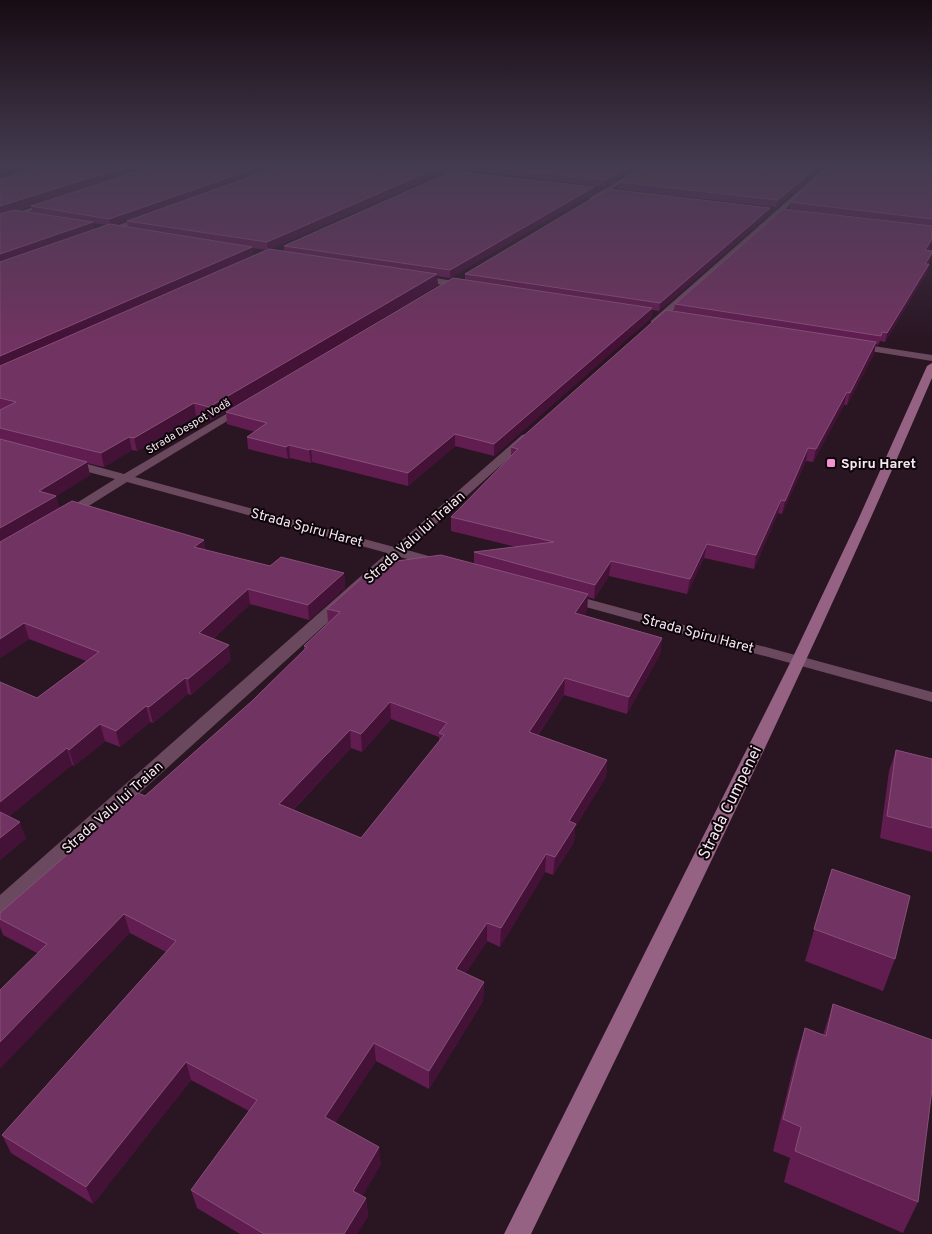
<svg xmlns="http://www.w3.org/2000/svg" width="932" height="1234" viewBox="0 0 932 1234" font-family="Overpass,sans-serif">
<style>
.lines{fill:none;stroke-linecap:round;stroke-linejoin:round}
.street{fill:#6a495e;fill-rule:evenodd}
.secondary{fill:#956283;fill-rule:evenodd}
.wall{fill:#611d50;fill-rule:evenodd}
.shaded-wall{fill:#441137}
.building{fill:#713361;stroke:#864f78;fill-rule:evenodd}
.poi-dot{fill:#f491d3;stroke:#0d050a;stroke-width:2}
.labels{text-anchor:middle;stroke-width:4;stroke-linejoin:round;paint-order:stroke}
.far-street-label{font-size:11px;fill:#f6e6f0;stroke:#0d050a}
.poi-label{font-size:14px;font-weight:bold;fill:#f6e6f0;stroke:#0d050a;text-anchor:start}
.street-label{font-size:14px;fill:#f6e6f0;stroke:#0d050a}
.near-street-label{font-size:16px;fill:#f6e6f0;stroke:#0d050a}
</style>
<rect width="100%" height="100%" fill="#2a1523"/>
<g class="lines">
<!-- street -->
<g class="street">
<path d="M402,167H419L472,174L469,176Z"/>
<path d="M642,167H649L593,200L588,199Z"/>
<path d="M826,167H832L657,325H651V321Z"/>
<path d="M49,202L55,203L0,222V218Z"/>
<path d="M144,215L151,217L106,235L99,233Z"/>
<path d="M417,275L466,283L470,286L466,289L414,280L413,278Z"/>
<path d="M854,343L932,355V361L851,348V344Z"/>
<path d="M243,404L248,407L247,409L135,477L394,547L522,435L526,434L532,437L407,550L443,560L445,563L443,566L438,567L400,557L7,913L0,915V895L387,553L127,482L71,517H61L59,514L115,479L65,466L63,463L65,460L69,459L124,474Z"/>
<path d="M569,594L932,692V702L564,601L562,598L564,595Z"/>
</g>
<!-- secondary -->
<path class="secondary" d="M932,363V378C808,668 668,950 531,1234H504L791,661L857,522L927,366Z"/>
</g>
<!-- wall -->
<g class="wall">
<path d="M138,167L139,171L114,225L128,227L127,221L369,172L437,175L270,249L284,251V246L594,187L593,193L450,278L437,276L438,285L211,420L196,416L137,451L132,450L104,467L87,463L90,475L56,496L59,508L204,540L205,550L270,566L344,573L345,588L309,620L250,604L213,639L231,660L191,695L188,694L153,723L150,722L120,747L105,741L74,766L72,765L9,816L26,838L0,860V682L37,698L86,661L29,639L0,658V179ZM95,185L31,206L33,213L18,210ZM93,223L107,225L94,230ZM252,248L267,250L253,256Z"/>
<path d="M427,167H639L605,187L453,168Z"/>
<path d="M824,167L776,207L618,189L619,182Z"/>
<path d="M932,167V243L928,251L931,259L928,264H929L927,272L885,342L880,341L878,345L876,344L874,354L847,405H844L813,462L806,461L782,514L778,513L754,569L704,558L687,594L609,576L594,599L588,597L587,610L584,615L662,638L660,654L627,714L564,695L538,735L607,760L606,777L575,827L574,842L553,875L545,872L500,947L487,941L465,974L484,982L483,1001L429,1089L376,1061L335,1122L381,1164L362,1196L366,1198L368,1216L357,1234H240L197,1208L191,1190L249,1111L191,1080L93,1204L11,1153L2,1135L166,952L130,933L37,953L3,935L0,927V913L145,796L252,701L304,650V646L328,623L327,609L374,580L474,564V552L516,547L451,531V517L511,456V447L674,311L675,304L877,219L789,209L790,202ZM391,719L439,737V741L361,838L293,810L351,748L362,752Z"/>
<path d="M770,208L769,214L659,311L652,310L651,318L494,456L455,446L408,486L312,462L311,463L290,458L288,459L248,449L247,437L255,432L227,424L226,412L465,280V274Z"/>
<path d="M896,750L932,759V852L880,838L889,771Z"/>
<path d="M832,869L895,959L883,991L805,961Z"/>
<path d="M833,1004L918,1202L903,1233L784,1182L790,1158L773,1151L795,1060L805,1028L823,1035Z"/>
</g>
<!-- shaded-wall -->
<g class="shaded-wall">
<path d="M125,167H138L139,171L0,216V206Z"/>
<path d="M259,167H278L111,226L109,219Z"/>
<path d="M629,167H639L605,187V180Z"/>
<path d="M817,167H824L776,207L778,200Z"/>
<path d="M437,168V175L268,250L267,242Z"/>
<path d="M594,187L593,193L450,278V270Z"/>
<path d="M770,208L769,214L659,311L660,303Z"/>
<path d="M93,222L94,232L0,265V254Z"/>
<path d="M932,239V243L923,258L925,250Z"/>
<path d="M252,247L253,257L0,369V356Z"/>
<path d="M932,253L931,259L923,272L925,264Z"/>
<path d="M929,264L927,272L885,342L887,333Z"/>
<path d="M437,274L438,285L211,420L209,407Z"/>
<path d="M652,308L651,318L494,456V444Z"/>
<path d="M876,342L874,354L847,405L850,393Z"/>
<path d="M847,392L844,405L813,462L816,449Z"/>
<path d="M194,403L196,416L137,451L134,438Z"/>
<path d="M455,434V446L408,486V473Z"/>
<path d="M129,437L132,450L104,467L101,453Z"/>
<path d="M289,445L290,458L288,459L286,447Z"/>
<path d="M808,448L806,461L782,514L785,501Z"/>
<path d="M311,449L312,462L311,463L309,450Z"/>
<path d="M87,462L90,475L56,496L60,510L0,545V528L39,491Z"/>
<path d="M781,500L778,513L754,569L756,555Z"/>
<path d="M204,540L206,554L194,547Z"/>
<path d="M707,544L704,558L687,594L690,579Z"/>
<path d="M611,561L609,576L594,599L595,585Z"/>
<path d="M344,573L345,588L309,620L308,605Z"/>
<path d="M248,589L250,604L202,649L199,633Z"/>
<path d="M588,594L587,610L574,630L575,613Z"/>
<path d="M24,623L29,639L0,658V639Z"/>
<path d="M662,638L660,654L627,714L629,697Z"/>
<path d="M229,645L231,660L191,695L188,679Z"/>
<path d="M185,678L188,694L153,723L149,707Z"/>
<path d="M565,678L564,695L528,749L529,732Z"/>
<path d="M390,702L391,719L362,752L361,734Z"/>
<path d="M146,706L150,722L120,747L116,731Z"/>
<path d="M100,724L105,741L74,766L69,750Z"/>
<path d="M350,730L351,748L281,822L279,804Z"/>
<path d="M67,748L72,765L0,824V802Z"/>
<path d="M607,760L606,777L575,827L574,842L553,875L555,857L569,821Z"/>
<path d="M20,822L26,838L0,860V838Z"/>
<path d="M546,854L545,872L500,947L501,928Z"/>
<path d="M124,914L130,933L0,1069V1042Z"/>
<path d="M487,923V941L456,988V969Z"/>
<path d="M484,982L483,1001L429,1089V1071Z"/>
<path d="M374,1043L376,1061L328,1135L325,1117Z"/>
<path d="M186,1062L191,1080L93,1204L86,1187Z"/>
<path d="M379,1147L381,1164L355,1209L353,1191Z"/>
<path d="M366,1198L368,1216L357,1234H344Z"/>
</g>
<!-- building -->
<g class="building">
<path d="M43,167H125L0,206V179Z"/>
<path d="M152,167H259L109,219L31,206Z"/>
<path d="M278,167H369V172L381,167H422L437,168L267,242L127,221Z"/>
<path d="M493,167H629L605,180Z"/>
<path d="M644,167H817L778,200L619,182Z"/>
<path d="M829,167H932V219L790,202Z"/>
<path d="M453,171L594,187L450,270L284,246Z"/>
<path d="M608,189L770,208L660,303L465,274Z"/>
<path d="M783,209L932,226V239L925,250L932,251V253L925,264H929L887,333L882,332L881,336L675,304Z"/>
<path d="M14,210L93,222L0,254V214Z"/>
<path d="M110,224L252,247L0,356V262Z"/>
<path d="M269,249L437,274L209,407L194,403L134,438L129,437L101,453L0,428V410L16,402L0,398V366Z"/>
<path d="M453,278L652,308L494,444L455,434L408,473L311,449L309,450L289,445L286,447L247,437L267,423L226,412Z"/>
<path d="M666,310L876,342L850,393L847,392L816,449L808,448L785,501L781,500L756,555L707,544L690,579L611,561L595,585L474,552L554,542L451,517L518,449L511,447Z"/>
<path d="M0,439L87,462L39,491L56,496L0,528Z"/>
<path d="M72,501L204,540L194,547L270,566L281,557L344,573L308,605L248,589L199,633L229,645L188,679L185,678L149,707L146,706L116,731L100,724L69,750L67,748L0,802V682L37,698L99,652L24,623L0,639V542Z"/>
<path d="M441,555L588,594L575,613L662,638L629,697L565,678L529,732L607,760L569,821L576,824L555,857L546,854L501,928L487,923L456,969L484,982L429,1071L374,1043L325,1117L379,1147L353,1191L366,1198L344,1234H264L191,1190L257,1100L186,1062L86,1187L2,1135L176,941L124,914L0,1042V990L47,944L0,919V913L138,793L145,796L252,701L307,647L304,646L340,612L327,609L363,577L374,580L389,564L397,561ZM390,702L447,723L439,733L444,735L361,838L279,804L350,730L361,734Z"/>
<path d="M896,750L932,759V828L887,816Z"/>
<path d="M0,812L20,822L0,838Z"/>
<path d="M832,869L910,896L895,959L814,929Z"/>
<path d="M833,1004L932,1040V1089L918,1202L795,1151L801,1127L783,1119L805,1028L826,1036Z"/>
</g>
<!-- sky -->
<linearGradient id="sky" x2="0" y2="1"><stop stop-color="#170c13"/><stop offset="0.49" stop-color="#443b50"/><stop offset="1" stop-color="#443b50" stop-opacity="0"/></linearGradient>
<rect width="932" height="339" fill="url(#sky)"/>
<!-- markers -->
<rect class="poi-dot" x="826" y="458" width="10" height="10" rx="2.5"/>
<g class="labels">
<!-- far-street labels -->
<g class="far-street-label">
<text transform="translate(188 426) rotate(-31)" y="4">Strada Despot Vodă</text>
</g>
<!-- poi labels -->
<g class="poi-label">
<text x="841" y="468">Spiru Haret</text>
</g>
<!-- street labels -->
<g class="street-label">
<text transform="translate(307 527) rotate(15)" y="5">Strada Spiru Haret</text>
<text transform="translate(414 537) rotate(-42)" y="5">Strada Valu lui Traian</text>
<text transform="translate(698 633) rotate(15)" y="5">Strada Spiru Haret</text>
<text transform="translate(112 807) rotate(-42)" y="5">Strada Valu lui Traian</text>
</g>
<!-- near-street labels -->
<g class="near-street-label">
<text transform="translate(729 802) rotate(-64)" y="6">Strada Cumpenei</text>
</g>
</g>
</svg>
